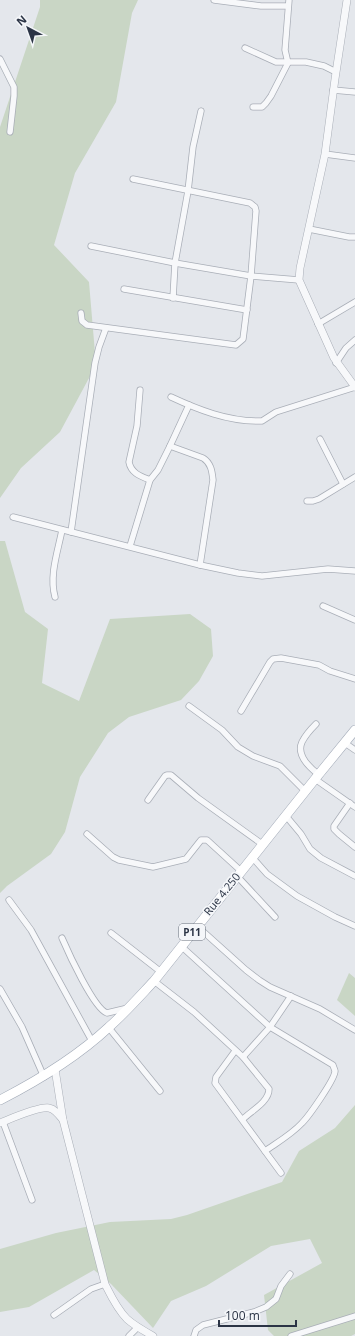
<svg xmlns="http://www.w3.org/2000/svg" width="355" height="1336" viewBox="0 0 355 1336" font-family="'Open Sans',sans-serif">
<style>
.green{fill:#c9d6c5}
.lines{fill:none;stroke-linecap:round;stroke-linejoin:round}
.minor-casing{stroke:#a9aeb7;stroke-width:7}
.tertiary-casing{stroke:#a9aeb7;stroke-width:8}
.primary-casing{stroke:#a3abb8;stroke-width:10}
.minor{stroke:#f7f8fa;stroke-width:5.5}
.tertiary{stroke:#f7f8fa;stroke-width:7}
.primary{stroke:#fff;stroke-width:9}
.labels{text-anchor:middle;stroke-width:3.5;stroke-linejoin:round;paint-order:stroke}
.shield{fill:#f4f6f9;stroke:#676e7b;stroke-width:1}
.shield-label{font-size:10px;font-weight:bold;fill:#2b3445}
.street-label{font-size:11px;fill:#2b3445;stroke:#f4f6f9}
</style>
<rect width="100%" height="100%" fill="#e4e7ec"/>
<!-- green -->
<g class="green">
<path d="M40,0H138L132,13L116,102L75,173L54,245L89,282L96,365L60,432L21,468L0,498V127L40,7Z"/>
<path d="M0,541H5L25,612L48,629L42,683L79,701L110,619L190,614L211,629L213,656L199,681L181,700L129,717L108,733L80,777L65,832L51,854L7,886L0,893Z"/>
<path d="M349,973L355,978V1016L337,1000Z"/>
<path d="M355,1105V1334L351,1336H274L268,1330L264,1295L322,1263L310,1239L271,1246L206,1286L171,1301L153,1328L111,1284L94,1270L29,1307L0,1312V1249L56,1233L110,1222L171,1219L187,1215L282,1182L299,1151L335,1128Z"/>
</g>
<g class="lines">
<defs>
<g id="minor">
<path d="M214,0L261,6H288"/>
<path d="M245,48L276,62H306L324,66L336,72"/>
<path d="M0,59L14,87V96L10,132"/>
<path d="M333,90L355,92"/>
<path d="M253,107H262L266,103L271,96L288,63L285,50L289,0"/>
<path d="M325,154L355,158"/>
<path d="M309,229L349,237H355"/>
<path d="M91,246L175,263L251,276L299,280"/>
<path d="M124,289L247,310"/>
<path d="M173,298L175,263L188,191L193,147L201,111"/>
<path d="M81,313L82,321L87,325L236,345L243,339L251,276L256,211L255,207L250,203L133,179"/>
<path d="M318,324L355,302"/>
<path d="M336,363L346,348L355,340"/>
<path d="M140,390L137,426L129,462C131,473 140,476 150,480"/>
<path d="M171,397C199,410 227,421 258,421H262L276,412L355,387"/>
<path d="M320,439L343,484"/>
<path d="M170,446L203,458C211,463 212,471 213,480L200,565"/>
<path d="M307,501H313L319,499L355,477"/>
<path d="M13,517L200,565L238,573L262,576L328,569L355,571"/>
<path d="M71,532L95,363L99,347L106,328"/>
<path d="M130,546L150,480L158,470L170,446L189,405"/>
<path d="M55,597C49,575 58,551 62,530"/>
<path d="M323,606L355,620"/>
<path d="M189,706L222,730L238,747L253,756L280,766L305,791"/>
<path d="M241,711L270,662L273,659L281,658L319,665L330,671L355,679"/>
<path d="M316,724C311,729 305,736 302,742C296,755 309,767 318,774"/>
<path d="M345,743L355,750"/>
<path d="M315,779L355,807"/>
<path d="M148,800L165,776L167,775H171L198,798L262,844"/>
<path d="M350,803L334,826V829L339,834L355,847"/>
<path d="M286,816L301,834L310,849L321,858L355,876"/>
<path d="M87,834L113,857L119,860L153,867L186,859L201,840H207L241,871"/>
<path d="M252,857L267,874L297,896L335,917L355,926"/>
<path d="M237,876L275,917"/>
<path d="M9,900L31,930L92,1041"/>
<path d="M197,926L246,970L259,980L270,987L320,1009L355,1030"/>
<path d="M111,933L161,972"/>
<path d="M62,938C68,952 94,1009 107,1013L128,1008"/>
<path d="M181,946L270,1027L333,1065C333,1066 335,1070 335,1071C335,1079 309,1116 302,1123C292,1134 278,1142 265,1151"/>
<path d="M154,981L194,1012L243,1057L269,1089C269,1102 251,1111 243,1119"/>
<path d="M0,989L22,1027L44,1077"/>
<path d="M109,1028L160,1091"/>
<path d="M235,1051L216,1077L215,1083L281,1173"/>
<path d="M243,1057L270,1027L291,996"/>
<path d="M3,1122L32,1200"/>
<path d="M54,1315L91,1289L105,1284"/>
<path d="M129,1336L138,1327"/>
<path d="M194,1336L196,1330L203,1325L254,1312L266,1307L276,1299L281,1286L290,1274"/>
<path d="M291,1336L355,1316"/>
</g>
<g id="tertiary">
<path d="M347,0L335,79L325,154L300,268L299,280L334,358L355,387"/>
<path d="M55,1069L63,1120"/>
<path d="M0,1123C10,1119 39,1106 49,1108C55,1109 59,1115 63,1120L105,1284C111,1296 117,1309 127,1319C135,1326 144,1331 153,1336"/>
</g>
<path id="primary" d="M0,1100C39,1080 77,1057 109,1027C125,1013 139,997 154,981L315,779L355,730"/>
</defs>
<!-- minor casing -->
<use href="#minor" class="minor-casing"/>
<!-- tertiary casing -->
<use href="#tertiary" class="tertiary-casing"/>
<!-- primary casing -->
<use href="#primary" class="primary-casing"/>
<!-- minor -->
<use href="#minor" class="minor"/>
<!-- tertiary -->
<use href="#tertiary" class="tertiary"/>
<!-- primary -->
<use href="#primary" class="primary"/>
</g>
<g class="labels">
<!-- shield labels -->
<rect class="shield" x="179" y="924" width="26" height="16" rx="3"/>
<g class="shield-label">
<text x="192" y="936">P11</text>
</g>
<!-- street labels -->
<g class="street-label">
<text transform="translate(222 894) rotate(-51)" y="4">Rue 4.250</text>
</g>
</g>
<!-- north arrow -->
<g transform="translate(28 28) rotate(319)" stroke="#f4f6f9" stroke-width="3" paint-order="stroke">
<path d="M0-3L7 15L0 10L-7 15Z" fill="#2b3445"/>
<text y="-6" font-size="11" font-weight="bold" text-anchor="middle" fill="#2b3445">N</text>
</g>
<!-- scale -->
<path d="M219 1320v6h77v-6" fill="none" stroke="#2b3445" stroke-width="2"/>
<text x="225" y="1320" font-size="12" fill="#2b3445" stroke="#f4f6f9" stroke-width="3" paint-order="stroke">100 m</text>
</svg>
